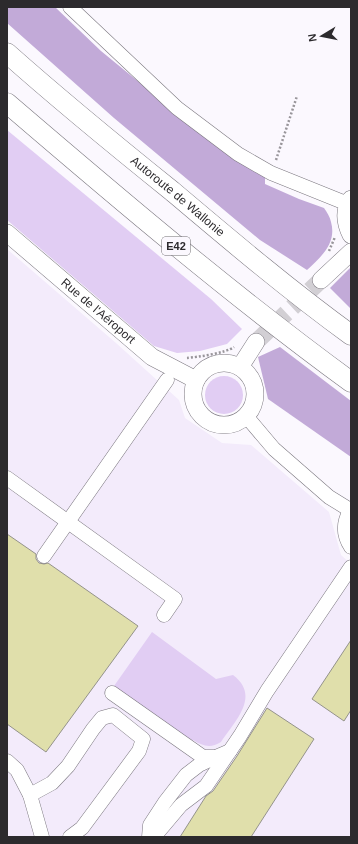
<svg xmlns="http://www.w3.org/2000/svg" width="358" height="844" viewBox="0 0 358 844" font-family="Arial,sans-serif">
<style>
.built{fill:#f3ebfb}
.green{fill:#e1cdf3}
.forest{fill:#c2aad8}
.building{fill:#e0dfab;stroke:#94938b}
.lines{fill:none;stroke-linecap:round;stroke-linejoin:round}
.major-tunnel{stroke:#d2cfd4;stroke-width:17;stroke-dasharray:17 8;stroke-linecap:butt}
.minor-casing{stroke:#7b777f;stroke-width:15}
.major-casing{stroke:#7b777f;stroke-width:18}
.highway-casing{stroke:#7b777f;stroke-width:21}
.path{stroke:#98959a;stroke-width:2.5;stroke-dasharray:2 2;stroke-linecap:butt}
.minor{stroke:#fff;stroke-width:14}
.major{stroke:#fff;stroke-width:17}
.highway{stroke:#fff;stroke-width:20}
.labels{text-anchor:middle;stroke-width:3.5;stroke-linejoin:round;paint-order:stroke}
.shield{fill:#fbf8fe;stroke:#6a686c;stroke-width:1}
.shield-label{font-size:11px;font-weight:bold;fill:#2c2a2d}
.street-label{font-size:12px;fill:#2c2a2d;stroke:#fbf8fe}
</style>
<rect width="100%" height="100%" fill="#fbf8fe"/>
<!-- built -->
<path class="built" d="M7,249L116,343L179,400L185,418L222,443L251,445L329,512L341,555L351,564V837H7Z"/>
<!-- green -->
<g class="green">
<path d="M7,130L211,299L242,329L227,344L200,351L177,353L154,346L7,220Z"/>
<circle cx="224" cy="395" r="19"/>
<path d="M152,632L216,679L233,675C261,696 235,721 221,742C210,749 203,746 193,740L190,742L114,686Z"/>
</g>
<!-- forest -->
<g class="forest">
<path d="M7,7H55L101,51L217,146L265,176V184L299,199L324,208C327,212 330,217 331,222C337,243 321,257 307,270L260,240L114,118L7,23Z"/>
<path d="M351,267V309L330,288Z"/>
<path d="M280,347L351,401V457L268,399L258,357Z"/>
</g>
<!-- building -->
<g class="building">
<path d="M7,534L36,554V559L39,563L44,564L48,563L138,626L46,752L7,724Z"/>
<path d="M351,640V710L344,721L312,699Z"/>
<path d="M267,708L314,739L251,837H180L206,796L213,791L237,756Z"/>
</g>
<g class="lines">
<!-- major-tunnel -->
<path class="major-tunnel" d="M256,342L321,280"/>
<defs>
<g id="minor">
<path d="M70,7L177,108L238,154L271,173L348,204"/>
<path d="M246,416L274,449L329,497L350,510"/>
<path d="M7,478L175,599L164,615"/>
<path d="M351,509C343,522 343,535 351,547"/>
<path d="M44,556L167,380"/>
<path d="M112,693L203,757H216L230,751"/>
<path d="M7,761L17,770L30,795L42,837"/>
<path d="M30,795L52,783L68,766L93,729L102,718L113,715L143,739L139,751L82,828L70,837"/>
<path d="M149,837L150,825L165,802L186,775L199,765L216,757"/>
<path d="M154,837L181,805L206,786L240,736L267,691L351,567"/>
</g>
<g id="major">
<path d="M351,199C343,211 345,223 351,235"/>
<path id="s1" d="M7,233L152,357L196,380"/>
<path d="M321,280L351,252"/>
<circle cx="224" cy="394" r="31"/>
<path d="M240,367L256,342"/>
</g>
<g id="highway">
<path id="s2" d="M7,53C61,101 116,146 172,191C230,240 289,290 351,335"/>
<path d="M7,103C119,199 232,295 351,382"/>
</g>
</defs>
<!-- minor casing -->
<use href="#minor" class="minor-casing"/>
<!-- major casing -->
<use href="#major" class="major-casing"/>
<!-- highway casing -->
<use href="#highway" class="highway-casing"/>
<!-- path -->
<g class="path">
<path d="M276,160L297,96"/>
<path d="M329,251L335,237"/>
<path d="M187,358C198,357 226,353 234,347"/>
</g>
<!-- minor -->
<use href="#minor" class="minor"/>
<!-- major -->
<use href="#major" class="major"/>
<!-- highway -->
<use href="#highway" class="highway"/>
</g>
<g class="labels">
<!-- shield labels -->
<rect class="shield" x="162" y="237" width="28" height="18" rx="3"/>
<g class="shield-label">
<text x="176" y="250">E42</text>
</g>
<!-- street labels -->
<g class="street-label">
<text dy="4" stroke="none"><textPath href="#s2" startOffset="223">Autoroute de Wallonie</textPath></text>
<text dy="4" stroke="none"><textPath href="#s1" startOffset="120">Rue de l'Aéroport</textPath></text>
</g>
</g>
<!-- border -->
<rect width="358" height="844" fill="none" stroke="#2c2a2d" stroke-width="16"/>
<!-- north arrow -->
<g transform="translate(322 36) rotate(260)" stroke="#fbf8fe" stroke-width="3" paint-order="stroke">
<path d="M0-3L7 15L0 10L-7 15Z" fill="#2c2a2d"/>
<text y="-6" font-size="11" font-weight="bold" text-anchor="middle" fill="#2c2a2d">N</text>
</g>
</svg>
